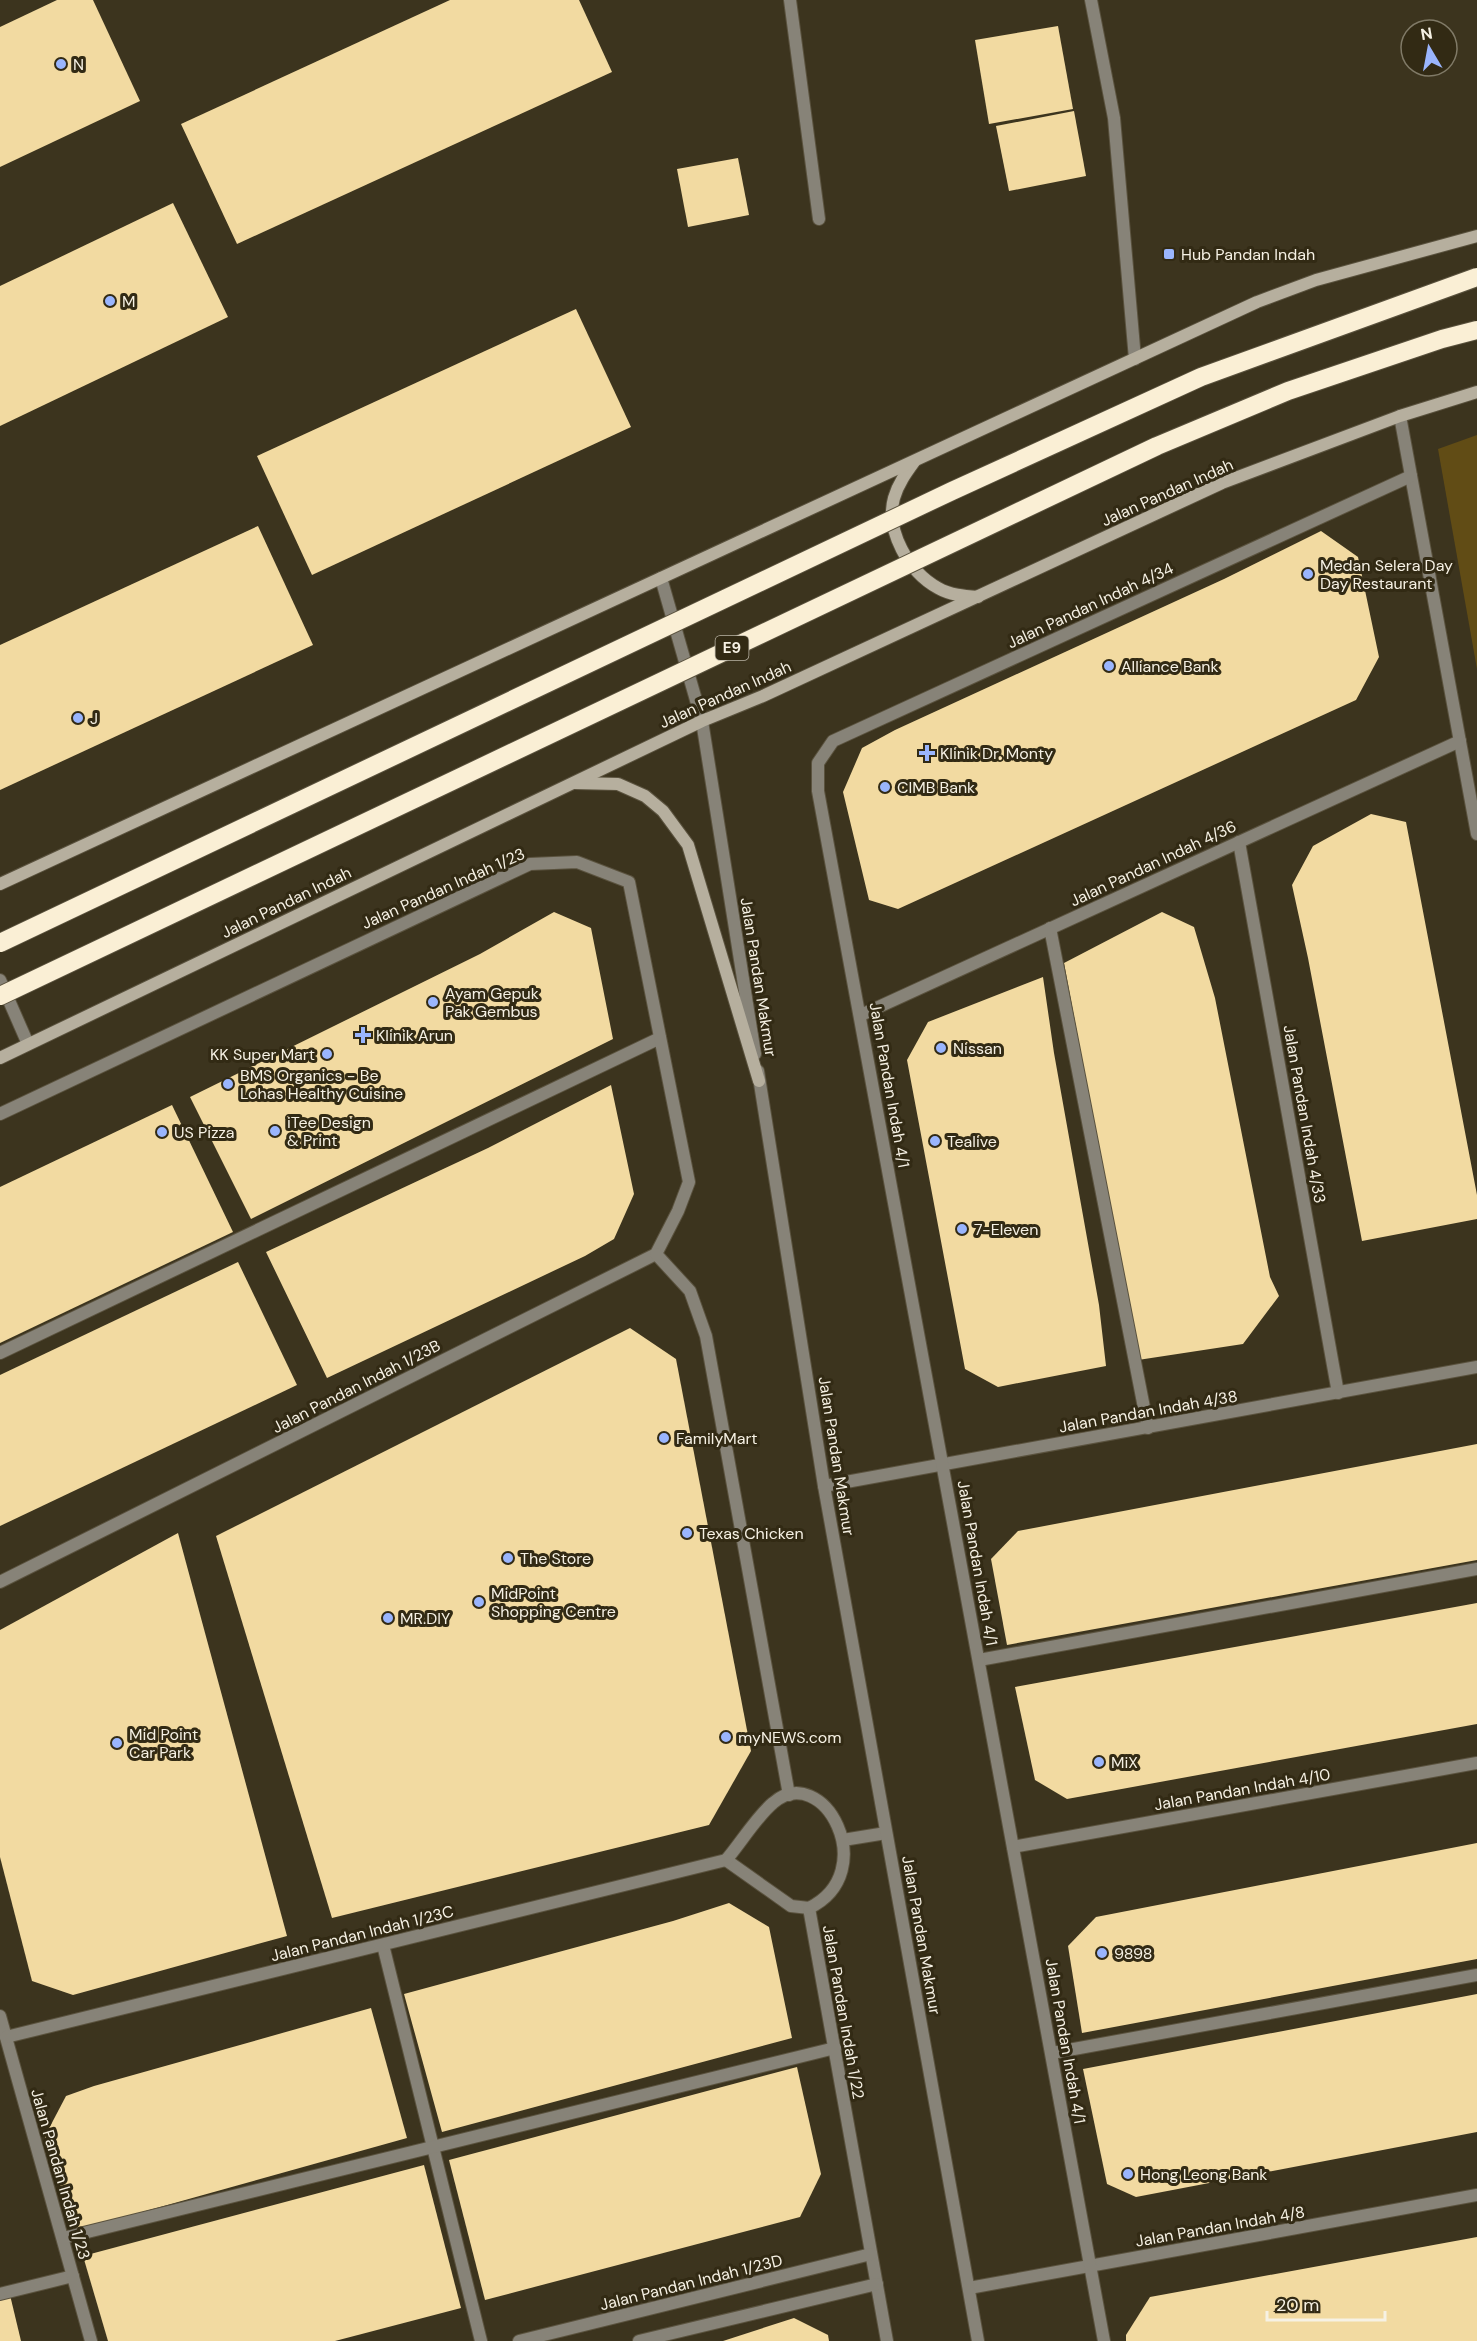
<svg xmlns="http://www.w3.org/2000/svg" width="1477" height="2341" viewBox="0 0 1477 2341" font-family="'DM Sans',sans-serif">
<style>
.green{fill:#614c15}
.building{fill:#f2daa1}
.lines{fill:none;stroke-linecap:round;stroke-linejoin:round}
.service-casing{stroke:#5a523e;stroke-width:14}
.minor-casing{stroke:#5a523e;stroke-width:14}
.tertiary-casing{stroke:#5a523e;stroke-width:14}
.secondary-casing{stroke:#5a523e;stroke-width:14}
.service{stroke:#878378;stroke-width:12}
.minor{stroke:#878378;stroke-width:12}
.tertiary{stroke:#878378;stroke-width:12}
.secondary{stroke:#b6af9e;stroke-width:12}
.motorway-bridge-casing{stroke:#5a523e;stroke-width:20;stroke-linecap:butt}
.motorway-bridge{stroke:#faefd5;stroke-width:18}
.poi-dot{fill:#9ab5fd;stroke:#322a14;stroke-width:2}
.labels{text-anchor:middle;stroke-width:6;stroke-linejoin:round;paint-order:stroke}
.shield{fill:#322a14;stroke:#bbb5a6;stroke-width:1.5}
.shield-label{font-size:15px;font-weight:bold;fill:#f6f1e4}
.poi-label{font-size:16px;fill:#f6f1e4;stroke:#322a14;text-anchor:start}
.street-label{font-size:16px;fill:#f6f1e4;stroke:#322a14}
</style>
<rect width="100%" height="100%" fill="#3c341e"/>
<!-- green -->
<path class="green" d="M1477,435V669L1438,449Z"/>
<!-- building -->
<g class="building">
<path d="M57,0H93L140,101L0,167V27Z"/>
<path d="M450,0H579L612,72L237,244L181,124Z"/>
<path d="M1058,26L1073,109L989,124L975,40Z"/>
<path d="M1074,111L1086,176L1009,191L996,126Z"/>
<path d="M738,158L749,215L688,227L677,169Z"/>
<path d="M173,203L228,317L0,426V286Z"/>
<path d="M576,309L631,427L312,575L257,456Z"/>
<path d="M258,526L313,645L0,790V645Z"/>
<path d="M1321,531L1358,557L1379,657L1356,700L898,909L869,900L843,792L862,748L895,730L1224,579Z"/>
<path d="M1371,814L1406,822L1477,1195V1219L1362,1241L1308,958L1292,885L1313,846Z"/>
<path d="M554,912L591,928L613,1039L251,1219L190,1097L480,954Z"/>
<path d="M1162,912L1194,927L1215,998L1270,1277L1279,1296L1243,1344L1138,1360L1064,963Z"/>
<path d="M1043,977L1054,1053L1099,1305L1106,1366L998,1387L965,1369L907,1060L928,1022Z"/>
<path d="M611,1085L634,1194L614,1239L585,1256L327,1378L266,1252L488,1148Z"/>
<path d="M172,1105L233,1232L0,1343V1187Z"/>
<path d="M238,1262L297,1385L0,1526V1375Z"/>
<path d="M630,1328L676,1359L751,1751L709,1825L332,1918L216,1536Z"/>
<path d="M1477,1444V1560L1007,1645L991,1559L1018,1531Z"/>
<path d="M178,1533L287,1936L73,1995L32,1981L0,1857V1630Z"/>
<path d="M1477,1603V1724L1067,1799L1035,1780L1015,1687Z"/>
<path d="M1477,1843V1959L1082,2033L1068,1946L1096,1917Z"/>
<path d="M729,1903L769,1927L792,2038L442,2132L404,1994L673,1921Z"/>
<path d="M1477,1994V2132L1136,2197L1107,2184L1083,2069Z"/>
<path d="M371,2008L407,2138L74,2231L45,2136L66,2096L94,2086Z"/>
<path d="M797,2067L821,2174L800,2217L485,2300L449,2160Z"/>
<path d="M424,2165L461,2308L335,2341H108L83,2256Z"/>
<path d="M1477,2237V2341H1126V2335L1150,2297Z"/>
<path d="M10,2295L21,2341H0V2297Z"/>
<path d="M794,2318L828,2335L829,2341H723Z"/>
</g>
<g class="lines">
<defs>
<g id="service">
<path d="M790,0L819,219"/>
<path d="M1091,0L1114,118L1135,359"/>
<path d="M1050,928L1148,1428"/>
<path d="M0,1353L660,1038"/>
<path d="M979,1660L1477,1569"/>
<path d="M383,1945L481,2341"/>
<path d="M1052,2053L1477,1975"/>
<path d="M63,2238L835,2048"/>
<path d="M0,2294L73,2276"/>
</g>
<g id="minor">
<path d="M1400,416L1477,834"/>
<path d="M1239,842L1338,1393"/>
<path d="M861,1015L1460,741"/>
<path d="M0,1114L530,864L577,862L629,882L689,1182L678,1211L656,1254L0,1582"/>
<path d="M656,1254L690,1291L706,1336L789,1795"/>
<path d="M824,1486L1477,1367"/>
<path d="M843,1840L886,1833"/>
<path d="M1013,1847L1477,1763"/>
<path d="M726,1860L791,1906L809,1908"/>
<path d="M809,1908L887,2341"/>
<path d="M0,2016L91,2341"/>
<path d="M6,2037L726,1860C740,1844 757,1816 773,1803C823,1760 883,1872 809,1908"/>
<path d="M969,2288L1477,2195"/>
<path d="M519,2341L871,2254"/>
<path d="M639,2341L877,2284"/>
<path d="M1104,2341L818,791V763L833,741L1411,476"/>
</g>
<g id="tertiary">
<path d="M661,578L702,721L755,1054"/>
<path d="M0,980L28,1044"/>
<path d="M758,1071L824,1486L978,2341"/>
</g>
<g id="secondary">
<path d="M914,462C906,473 898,484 894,498C885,531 909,572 938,588C950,595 964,596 978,597"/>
<path d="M574,783L618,784L645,796L663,811L688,845L759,1081"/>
<path d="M0,884L1257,302L1316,280L1477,236"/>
<path d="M0,1058L702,721L763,696L1222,483L1400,416L1477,392"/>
</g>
</defs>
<!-- service casing -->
<use href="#service" class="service-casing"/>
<!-- minor casing -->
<use href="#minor" class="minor-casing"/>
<!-- tertiary casing -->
<use href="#tertiary" class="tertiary-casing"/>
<!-- secondary casing -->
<use href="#secondary" class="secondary-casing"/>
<!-- service -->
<use href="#service" class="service"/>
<!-- minor -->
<use href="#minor" class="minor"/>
<!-- tertiary -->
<use href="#tertiary" class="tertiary"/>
<!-- secondary -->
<use href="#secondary" class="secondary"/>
<defs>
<g id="motorway-bridge">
<path d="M0,943L952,491L1201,377L1477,277"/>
<path d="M0,996L1157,446L1288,391L1442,339L1477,330"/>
</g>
</defs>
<!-- motorway-bridge casing -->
<use href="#motorway-bridge" class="motorway-bridge-casing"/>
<!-- motorway-bridge -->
<use href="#motorway-bridge" class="motorway-bridge"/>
</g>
<!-- markers -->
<g class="poi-dot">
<circle cx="61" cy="64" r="6"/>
<rect x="1163" y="248" width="12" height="12" rx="3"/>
<circle cx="110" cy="301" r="6"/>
<circle cx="1308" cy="574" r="6"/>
<circle cx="1109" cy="666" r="6"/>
<circle cx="78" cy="718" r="6"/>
<path d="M924 744h6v6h6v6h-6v6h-6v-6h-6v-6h6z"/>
<circle cx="885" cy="787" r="6"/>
<circle cx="433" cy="1002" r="6"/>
<path d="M360 1026h6v6h6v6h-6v6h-6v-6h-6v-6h6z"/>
<circle cx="941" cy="1048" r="6"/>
<circle cx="327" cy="1054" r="6"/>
<circle cx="228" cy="1084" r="6"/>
<circle cx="275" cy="1131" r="6"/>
<circle cx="162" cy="1132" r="6"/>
<circle cx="935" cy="1141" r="6"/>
<circle cx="962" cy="1229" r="6"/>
<circle cx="664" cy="1438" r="6"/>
<circle cx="687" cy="1533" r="6"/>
<circle cx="508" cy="1558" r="6"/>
<circle cx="479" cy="1602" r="6"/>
<circle cx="388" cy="1618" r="6"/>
<circle cx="726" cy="1737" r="6"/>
<circle cx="117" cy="1743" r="6"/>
<circle cx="1099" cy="1762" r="6"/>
<circle cx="1102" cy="1953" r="6"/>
<circle cx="1128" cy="2174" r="6"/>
</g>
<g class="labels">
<!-- shield labels -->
<rect class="shield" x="715.5" y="636" width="33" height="24" rx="4.5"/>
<g class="shield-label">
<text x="732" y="653">E9</text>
</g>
<!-- poi labels -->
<g class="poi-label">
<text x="73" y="70">N</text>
<text x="1181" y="260">Hub Pandan Indah</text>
<text x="122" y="307">M</text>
<text x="1320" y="571">Medan Selera Day<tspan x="1320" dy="18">Day Restaurant</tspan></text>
<text x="1121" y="672">Alliance Bank</text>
<text x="90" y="724">J</text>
<text x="940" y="759">Klinik Dr. Monty</text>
<text x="897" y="793">CIMB Bank</text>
<text x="445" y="999">Ayam Gepuk<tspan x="445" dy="18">Pak Gembus</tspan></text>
<text x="376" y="1041">Klinik Arun</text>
<text x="953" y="1054">Nissan</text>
<text x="315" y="1060" text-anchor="end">KK Super Mart</text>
<text x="240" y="1081">BMS Organics - Be<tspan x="240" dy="18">Lohas Healthy Cuisine</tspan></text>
<text x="287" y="1128">iTee Design<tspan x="287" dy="18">&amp; Print</tspan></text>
<text x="174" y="1138">US Pizza</text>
<text x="947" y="1147">Tealive</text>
<text x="974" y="1235">7-Eleven</text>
<text x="676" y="1444">FamilyMart</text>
<text x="699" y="1539">Texas Chicken</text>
<text x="520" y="1564">The Store</text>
<text x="491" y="1599">MidPoint<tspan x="491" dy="18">Shopping Centre</tspan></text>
<text x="400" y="1624">MR.DIY</text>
<text x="129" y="1740">Mid Point<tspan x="129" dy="18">Car Park</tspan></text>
<text x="738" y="1743">myNEWS.com</text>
<text x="1111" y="1768">MiX</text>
<text x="1114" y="1959">9898</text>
<text x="1140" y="2180">Hong Leong Bank</text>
</g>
<!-- street labels -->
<g class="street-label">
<text transform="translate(1167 492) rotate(-24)" y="6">Jalan Pandan Indah</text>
<text transform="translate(1090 605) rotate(-25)" y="6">Jalan Pandan Indah 4/34</text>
<text transform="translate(725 694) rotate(-24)" y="6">Jalan Pandan Indah</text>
<text transform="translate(1153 863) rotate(-25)" y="6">Jalan Pandan Indah 4/36</text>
<text transform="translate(443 888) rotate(-24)" y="6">Jalan Pandan Indah 1/23</text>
<text transform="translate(286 902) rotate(-26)" y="6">Jalan Pandan Indah</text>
<text transform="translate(759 977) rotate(81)" y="6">Jalan Pandan Makmur</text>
<text transform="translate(890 1085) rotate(80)" y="6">Jalan Pandan Indah 4/1</text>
<text transform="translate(1305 1114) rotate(80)" y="6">Jalan Pandan Indah 4/33</text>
<text transform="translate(356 1386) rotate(-27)" y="6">Jalan Pandan Indah 1/23B</text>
<text transform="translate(1148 1411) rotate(-10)" y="6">Jalan Pandan Indah 4/38</text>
<text transform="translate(837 1456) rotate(81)" y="6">Jalan Pandan Makmur</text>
<text transform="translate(978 1563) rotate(80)" y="6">Jalan Pandan Indah 4/1</text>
<text transform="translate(1242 1789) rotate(-10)" y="6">Jalan Pandan Indah 4/10</text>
<text transform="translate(362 1933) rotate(-14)" y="6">Jalan Pandan Indah 1/23C</text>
<text transform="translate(922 1935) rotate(80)" y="6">Jalan Pandan Makmur</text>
<text transform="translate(844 2012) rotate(80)" y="6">Jalan Pandan Indah 1/22</text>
<text transform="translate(1066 2041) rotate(80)" y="6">Jalan Pandan Indah 4/1</text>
<text transform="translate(61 2174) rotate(74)" y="6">Jalan Pandan Indah 1/23</text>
<text transform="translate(1220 2226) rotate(-10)" y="6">Jalan Pandan Indah 4/8</text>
<text transform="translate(691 2282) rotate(-14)" y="6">Jalan Pandan Indah 1/23D</text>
</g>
</g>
<!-- north arrow -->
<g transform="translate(1429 48) rotate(350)"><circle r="28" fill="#322a14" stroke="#807a67" stroke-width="1.5"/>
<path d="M0-4.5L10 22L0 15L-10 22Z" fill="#9ab5fd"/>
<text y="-9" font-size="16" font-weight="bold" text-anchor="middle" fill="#f6f1e4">N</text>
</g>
<!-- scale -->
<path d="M1267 2311v9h118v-9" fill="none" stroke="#f6f1e4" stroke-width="3"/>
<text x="1276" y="2311" font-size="18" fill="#f6f1e4" stroke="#322a14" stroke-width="4.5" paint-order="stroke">20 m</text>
</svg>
